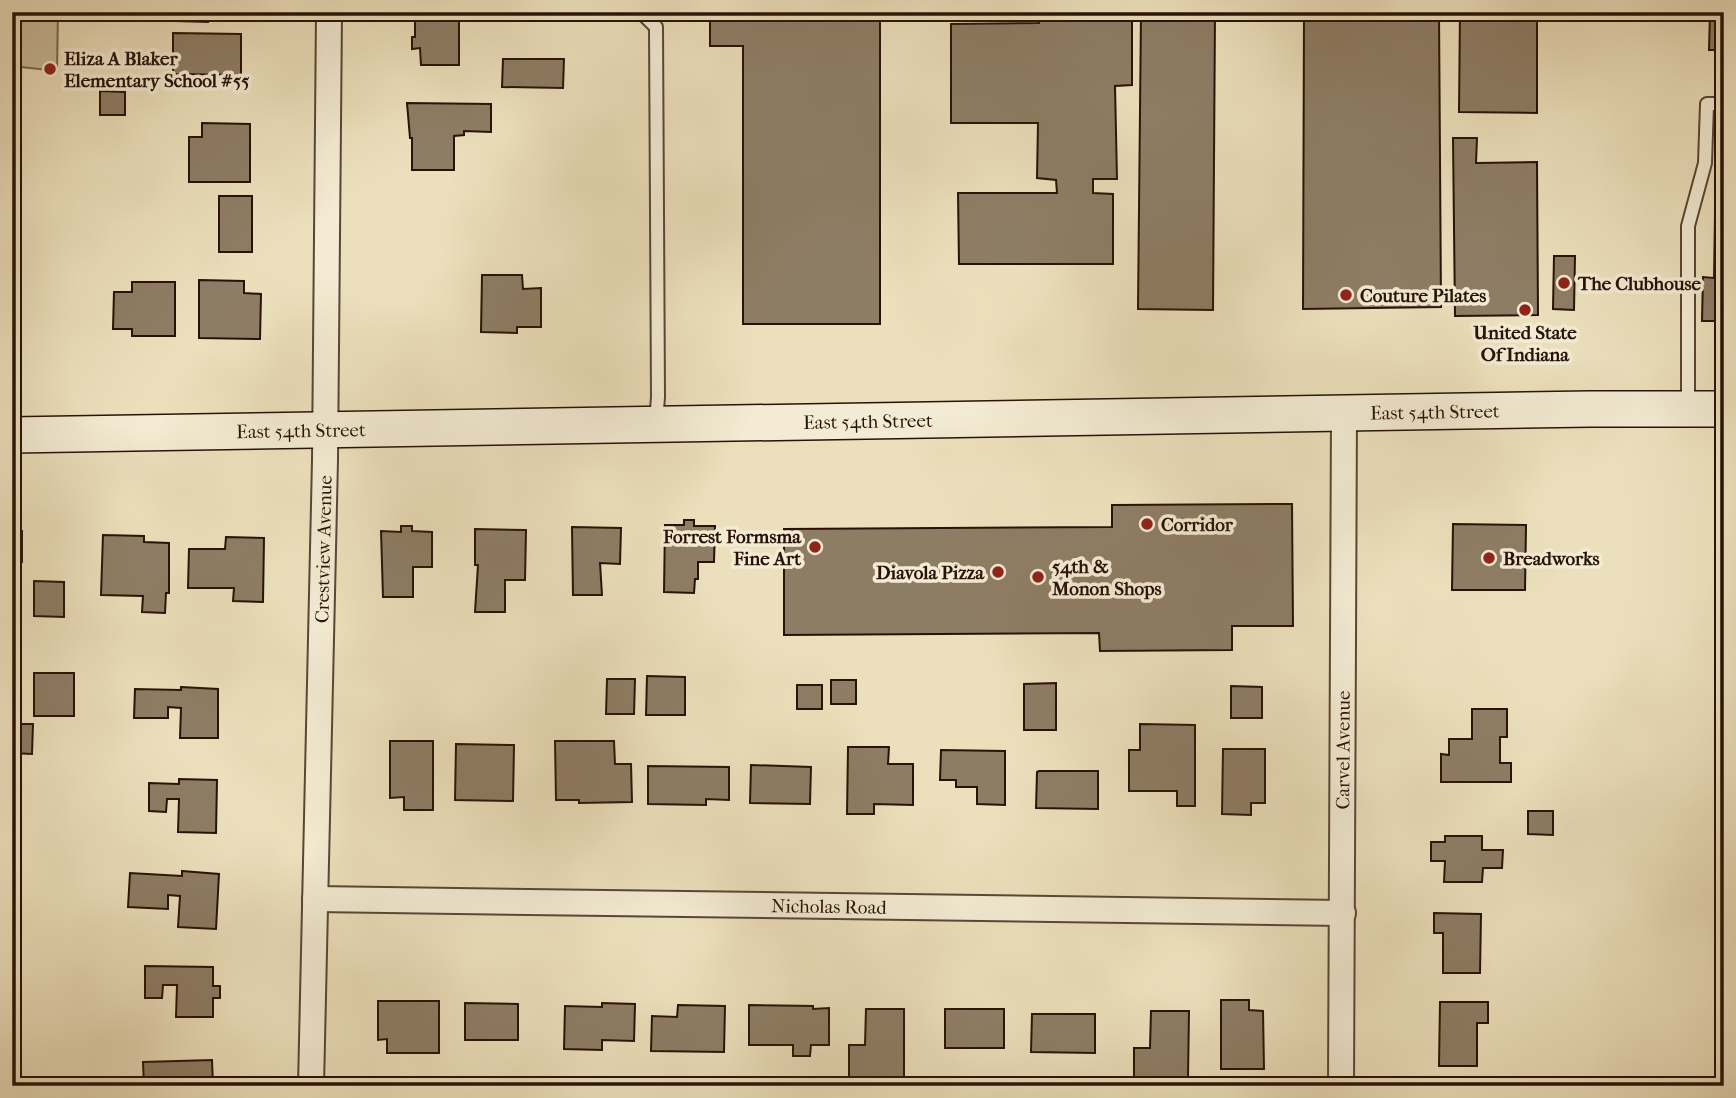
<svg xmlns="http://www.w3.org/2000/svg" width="1736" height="1098" viewBox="0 0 1736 1098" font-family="'IM FELL French Canon',serif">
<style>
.green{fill:#cbbd9d;stroke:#7a6852;stroke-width:2}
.building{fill:#8e7d65;stroke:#281206;stroke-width:2}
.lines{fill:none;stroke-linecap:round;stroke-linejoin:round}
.lane-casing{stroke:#594634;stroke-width:16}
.street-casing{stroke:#594634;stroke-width:28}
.secondary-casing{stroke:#281206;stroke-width:38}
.lane{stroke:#f3ebd3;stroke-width:12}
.street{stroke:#f3ebd3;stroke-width:24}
.secondary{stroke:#f3ebd3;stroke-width:35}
.poi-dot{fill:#8f2418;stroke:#f3ebd3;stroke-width:2.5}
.labels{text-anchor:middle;stroke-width:7;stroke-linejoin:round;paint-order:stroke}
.poi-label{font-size:19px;font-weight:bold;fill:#281206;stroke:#f3ebd3;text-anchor:start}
.street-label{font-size:19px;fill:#281206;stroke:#f3ebd3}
</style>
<rect width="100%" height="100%" fill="#ece0bc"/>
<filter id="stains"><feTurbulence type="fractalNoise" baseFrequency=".00286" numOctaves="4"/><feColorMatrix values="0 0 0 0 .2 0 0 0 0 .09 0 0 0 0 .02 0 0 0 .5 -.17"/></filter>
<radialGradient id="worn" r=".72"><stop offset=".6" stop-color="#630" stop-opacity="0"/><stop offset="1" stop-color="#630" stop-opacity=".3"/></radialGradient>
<!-- green -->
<path class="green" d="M12,12H58L57,71L12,66Z"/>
<!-- building -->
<g class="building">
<path d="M175,12H208V22L175,21Z"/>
<path d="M415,12H459V65H421L420,48L412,49V37H415Z"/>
<path d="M710,12H880V324H743V46H710Z"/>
<path d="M1039,12H1132V85L1115,86L1117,179H1093V193L1113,194V264H959L958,193H1057L1056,180L1037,178L1038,123H951V24L1039,23Z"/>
<path d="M1141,12H1215L1213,310L1138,309Z"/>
<path d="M1304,12H1439L1441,307L1303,309Z"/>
<path d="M1460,12H1537V113L1459,112Z"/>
<path d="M1710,12H1724V50H1709Z"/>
<path d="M173,33L241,34V75L173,74Z"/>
<path d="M503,59H564L563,88L502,87Z"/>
<path d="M100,91L125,92V115H100Z"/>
<path d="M407,103L491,104V132L464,131V135L454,136V170H412V138H410Z"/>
<path d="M202,123L250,124V182H189V137H202Z"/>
<path d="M1453,138H1477L1476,163L1537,162L1538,315L1455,316Z"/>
<rect x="219" y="196" width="33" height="56"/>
<path d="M12,216H18L17,261H12Z"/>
<path d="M1715,216H1724V321H1702L1703,277L1714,278Z"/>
<path d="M1554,256H1575L1574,310L1553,309Z"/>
<path d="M482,275H522L523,289L541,288V327H517V333L481,332Z"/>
<path d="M199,280L244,281V293L261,294L260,339L199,338Z"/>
<path d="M132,282H175V336H132V329H113L114,292H132Z"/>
<rect x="1720" y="451" width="4" height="49"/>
<path d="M1292,504L1293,626H1232V650L1100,651L1099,633L784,635V529L1112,527V505Z"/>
<path d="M684,520H694V526H715L714,562H698V579H695L694,593L664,592L665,525H684Z"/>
<path d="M1453,524L1526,525L1525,590H1452Z"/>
<path d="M401,526H412V531L432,532V567H413V597H383L381,531L401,532Z"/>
<path d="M572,527L621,528L620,564L600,563L602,595H573Z"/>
<path d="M475,529L526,530L525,580H505V612H475L478,565H475Z"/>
<path d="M12,531H22V562L12,561Z"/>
<path d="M103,535L144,536V542L169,543V593H166L165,613L142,612L143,596L101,595Z"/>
<path d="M226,537L264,538L263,602L233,601L234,588H188L189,549H225Z"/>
<path d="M34,581L64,582V617L34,616Z"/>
<rect x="34" y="673" width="40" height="43"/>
<path d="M647,676L685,677V715H646Z"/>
<path d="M607,679H635L634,714H606Z"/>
<rect x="831" y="680" width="25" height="24"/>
<path d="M1056,683V730H1024V684Z"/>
<rect x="797" y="685" width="25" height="24"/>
<path d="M1231,686L1262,687V718H1231Z"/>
<path d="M181,687L218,689V738H180L181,708L168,707V718H134L135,689L181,690Z"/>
<path d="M1472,709H1507V737H1500V763H1511V782H1441V754L1449,755V739H1472Z"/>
<path d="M12,724H33L32,754L12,753Z"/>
<path d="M1140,724L1195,725V806H1177V791H1129V750H1140Z"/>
<path d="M390,741H433V810H404V797L390,798Z"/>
<path d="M555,741H614L615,764H631L632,802L579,803V800H556Z"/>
<path d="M456,744L514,745L513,801L455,800Z"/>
<path d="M848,747H889L888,764H913V805L874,804V814H847Z"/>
<path d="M1223,749H1265V803H1251V815L1222,814Z"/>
<path d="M941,750L1005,751V805L977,804V787H956V780H940Z"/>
<path d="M751,765L811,767L810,804L750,803Z"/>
<path d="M648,766L729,767V800L706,799V805L648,804Z"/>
<path d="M1039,771H1098V809L1036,808L1037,772Z"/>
<path d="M179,779L217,780L216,833L178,832L179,799H167L166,812L149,811V783L179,784Z"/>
<path d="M1528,811H1553V835L1528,834Z"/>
<path d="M1445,836H1482V850H1503L1502,868H1483L1482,882H1444L1445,861H1431V842H1445Z"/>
<path d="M12,867L18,868L16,934H12Z"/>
<path d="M182,871L219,874L216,929L178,927L180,896L168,895V909L128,907L130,873L182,876Z"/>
<path d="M1434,913L1481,914L1480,973H1443V933H1434Z"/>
<path d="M145,966L213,967V986H220V998H213V1017H176L177,985H163L162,998H145Z"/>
<path d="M1221,1000H1249V1010L1263,1011L1264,1069H1221Z"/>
<path d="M378,1001H439V1053H387V1039L378,1040Z"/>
<path d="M1440,1002H1488V1023H1477V1066H1439Z"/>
<path d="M465,1003L518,1004V1040H465Z"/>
<path d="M602,1003L635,1004L634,1041L602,1040V1050L564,1049L565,1006L602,1007Z"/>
<path d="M678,1005L725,1006L724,1052L651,1051L652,1016L677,1017Z"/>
<path d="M749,1005L813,1006V1009L829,1008V1045H811L810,1056H793V1045H749Z"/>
<path d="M866,1009H904V1079H849V1045H865Z"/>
<rect x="945" y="1009" width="59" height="39"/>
<path d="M1151,1011H1189L1188,1078L1134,1077V1048H1150Z"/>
<path d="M1032,1014H1095V1053L1031,1052Z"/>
<path d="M212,1060L213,1086H173V1080L159,1081V1086H144L143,1062Z"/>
<rect x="804" y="1081" width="22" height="5"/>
</g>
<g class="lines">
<defs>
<g id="lane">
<path d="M641,12L656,27L658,397L656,422"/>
<path d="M1688,408V226L1705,163L1707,104H1724"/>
</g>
<g id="street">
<path id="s1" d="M315,899L1343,913"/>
<path id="s2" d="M311,1086L325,460L329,12"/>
<path id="s3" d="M1341,1086L1344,413"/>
</g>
<g id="secondary">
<path id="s4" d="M12,435L1590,409H1724"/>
</g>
</defs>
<!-- lane casing -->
<use href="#lane" class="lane-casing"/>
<!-- street casing -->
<use href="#street" class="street-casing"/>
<!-- secondary casing -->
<use href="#secondary" class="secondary-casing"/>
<!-- lane -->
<use href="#lane" class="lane"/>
<!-- street -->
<use href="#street" class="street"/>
<!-- secondary -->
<use href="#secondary" class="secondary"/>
</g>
<!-- markers -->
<g class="poi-dot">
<circle cx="50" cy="69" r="7"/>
<circle cx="1564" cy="283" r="7"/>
<circle cx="1346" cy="295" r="7"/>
<circle cx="1525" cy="310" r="7"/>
<circle cx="1147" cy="524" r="7"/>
<circle cx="815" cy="547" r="7"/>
<circle cx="1489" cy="558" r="7"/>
<circle cx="998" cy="572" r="7"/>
<circle cx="1038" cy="577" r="7"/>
</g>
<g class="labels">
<!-- poi labels -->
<g class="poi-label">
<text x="64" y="65">Eliza A Blaker<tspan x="64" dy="22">Elementary School #55</tspan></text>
<text x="1578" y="290">The Clubhouse</text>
<text x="1360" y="302">Couture Pilates</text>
<text x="1525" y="339" text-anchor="middle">United State<tspan x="1525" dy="22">Of Indiana</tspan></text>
<text x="1161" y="531">Corridor</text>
<text x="801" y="543" text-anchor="end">Forrest Formsma<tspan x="801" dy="22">Fine Art</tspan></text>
<text x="1503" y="565">Breadworks</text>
<text x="1052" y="573">54th &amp;<tspan x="1052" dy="22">Monon Shops</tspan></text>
<text x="984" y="579" text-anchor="end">Diavola Pizza</text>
</g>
<!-- street labels -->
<g class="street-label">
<text dy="7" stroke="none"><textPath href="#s4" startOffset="1423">East 54th Street</textPath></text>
<text dy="7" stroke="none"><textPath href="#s4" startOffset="856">East 54th Street</textPath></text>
<text dy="7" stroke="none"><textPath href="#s4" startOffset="289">East 54th Street</textPath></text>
<text dy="7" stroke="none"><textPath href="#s2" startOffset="537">Crestview Avenue</textPath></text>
<text dy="7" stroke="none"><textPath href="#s3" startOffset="336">Carvel Avenue</textPath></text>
<text dy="7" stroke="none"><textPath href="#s1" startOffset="514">Nicholas Road</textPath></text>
</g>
</g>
<!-- margin -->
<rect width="1736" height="1098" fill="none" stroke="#ece0bc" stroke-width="42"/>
<rect x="14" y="14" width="1708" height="1070" fill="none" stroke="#281206" stroke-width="3.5"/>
<rect x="21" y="21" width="1694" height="1056" fill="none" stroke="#281206" stroke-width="2"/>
<rect width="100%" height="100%" filter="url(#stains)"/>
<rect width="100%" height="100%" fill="url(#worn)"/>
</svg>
